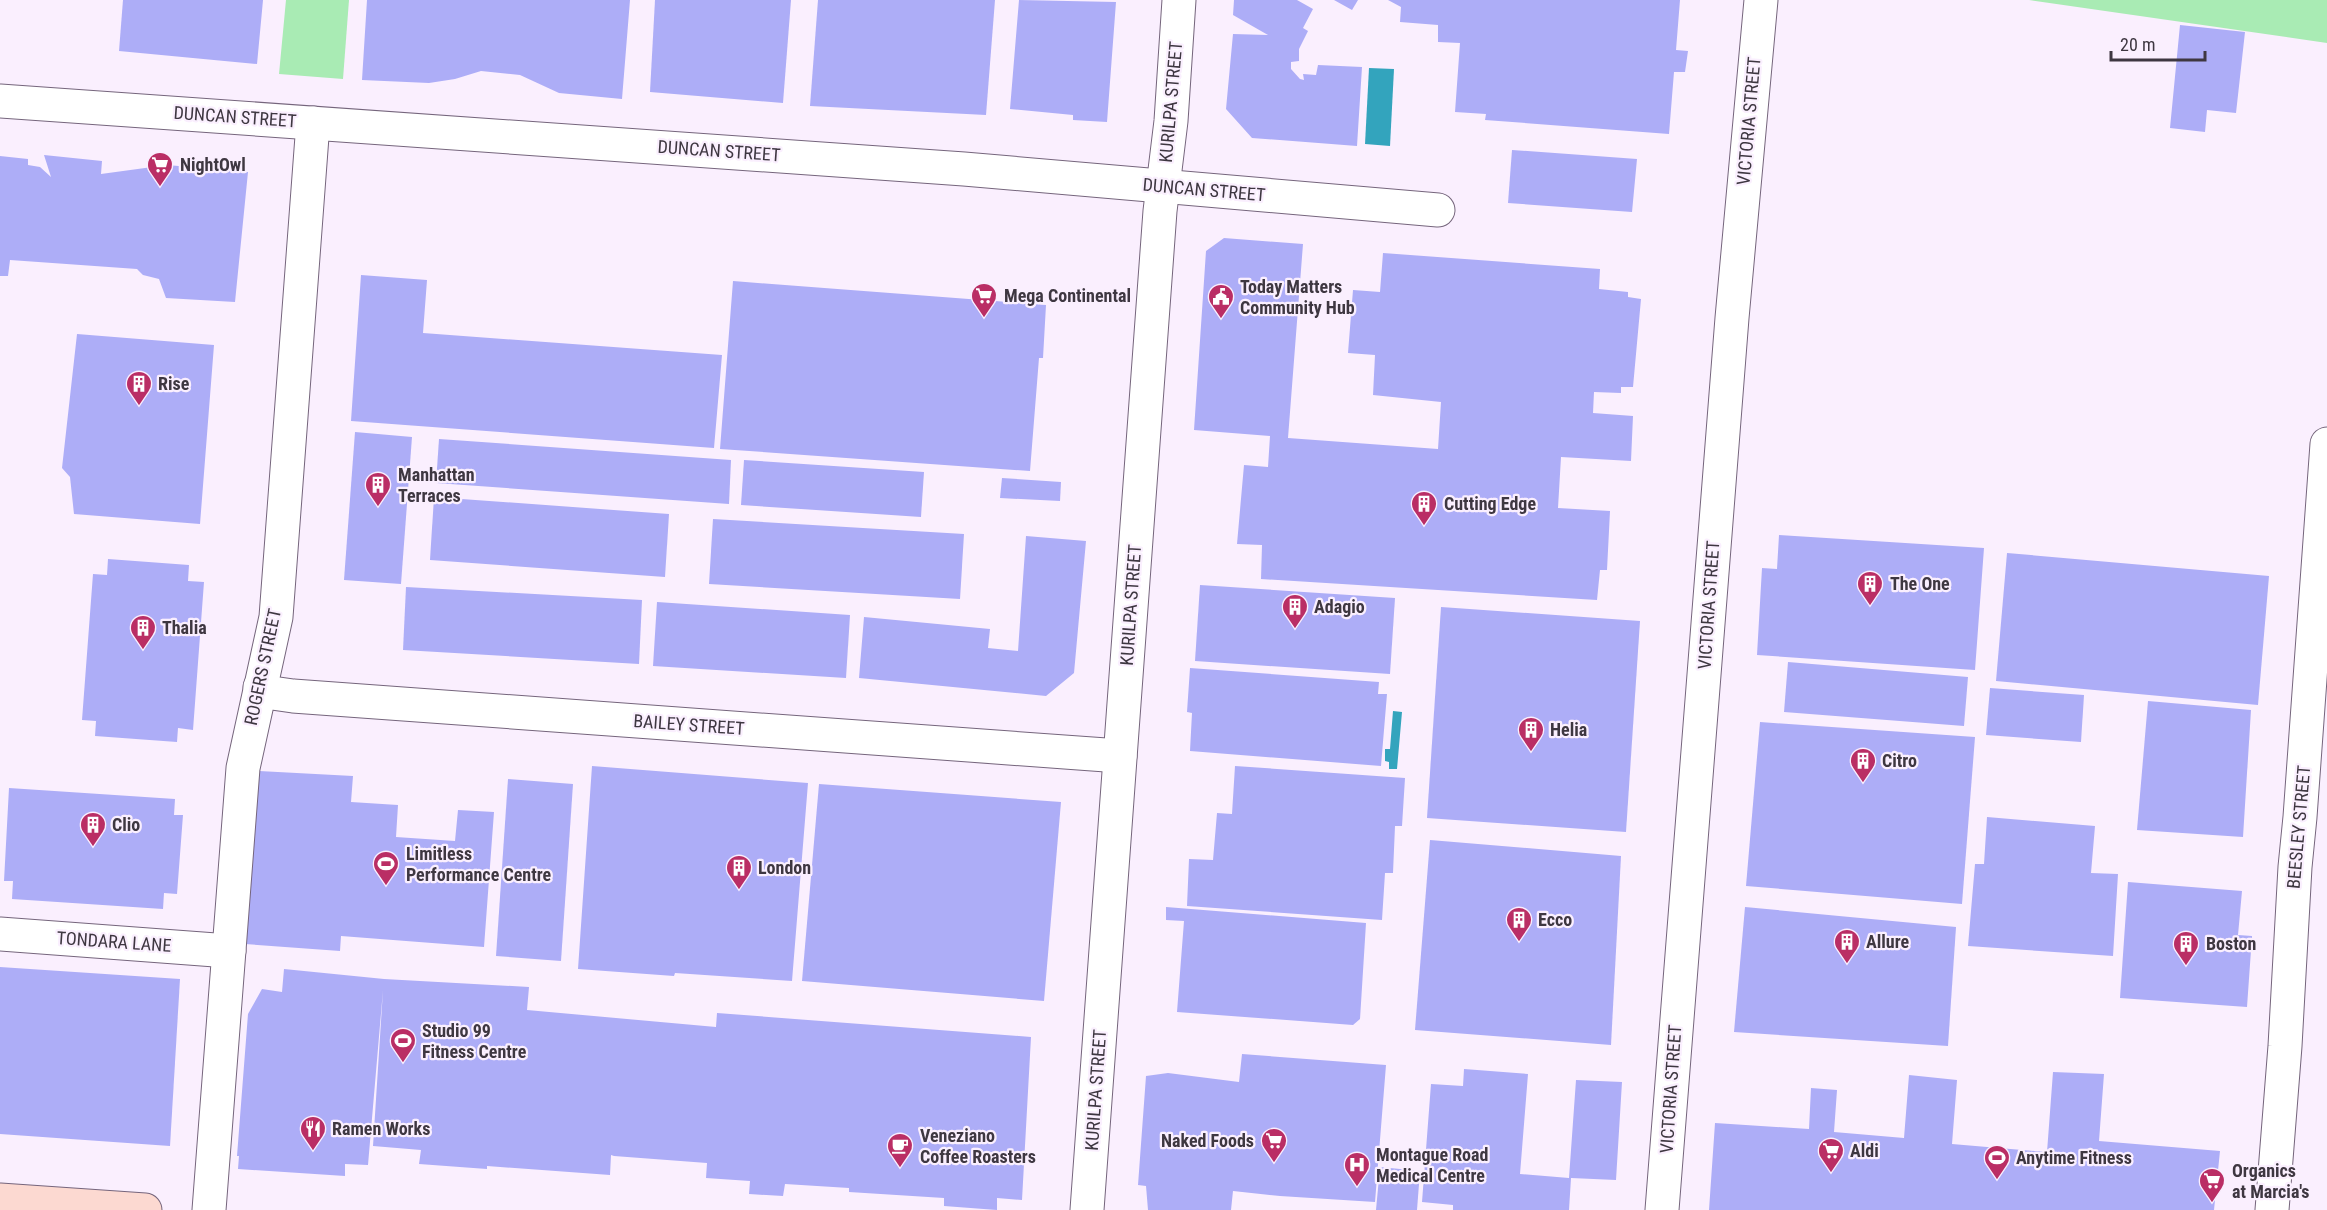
<svg xmlns="http://www.w3.org/2000/svg" width="2327" height="1210" viewBox="0 0 2327 1210" font-family="'Roboto Condensed',sans-serif">
<style>
.green{fill:#a9ebb4}
.water{fill:#33a4bd}
.building{fill:#adadf7}
.lines{fill:none;stroke-linecap:round;stroke-linejoin:round}
.street-casing{stroke:#75657c;stroke-width:35}
.secondary-casing{stroke:#75657c;stroke-width:35}
.street{stroke:#fff;stroke-width:33}
.secondary{stroke:#fcd9d1;stroke-width:33}
.labels{text-anchor:middle;stroke-width:4.5;stroke-linejoin:round;paint-order:stroke}
.street-label{font-size:18px;fill:#3e3741;stroke:#faeffe}
.poi-label{font-size:18px;font-weight:bold;fill:#3e3741;stroke:#faeffe;text-anchor:start}
</style>
<rect width="100%" height="100%" fill="#faeffe"/>
<!-- green -->
<g class="green">
<path d="M286,0H349L343,79L279,74Z"/>
<path d="M2029,0H2327V43Z"/>
</g>
<!-- water -->
<g class="water">
<path d="M1369,68L1394,69L1390,146L1365,144Z"/>
<path d="M1393,711L1402,712L1397,769H1389V762L1385,761V749H1390Z"/>
</g>
<!-- building -->
<g class="building">
<path d="M123,0H263L257,64L119,51Z"/>
<path d="M367,0H630L622,99L559,93L520,75L481,71L455,79L429,83L362,80Z"/>
<path d="M655,0H791L783,103L650,92Z"/>
<path d="M818,0H995L986,115L810,106Z"/>
<path d="M1019,0L1116,2L1107,122L1073,120V115L1010,109Z"/>
<path d="M1234,0H1297L1313,9L1303,28L1308,31L1299,49V61L1291,62V69L1300,79L1304,80L1303,74L1316,75L1318,65L1362,67L1357,146L1252,138L1226,109L1233,34L1268,35L1233,15Z"/>
<path d="M1334,0H1358L1352,10Z"/>
<path d="M1388,0H1680L1676,50L1688,51L1685,72H1674L1669,134L1485,120L1486,114L1455,112L1460,43L1438,42V25L1400,22L1401,7Z"/>
<path d="M2180,25L2245,32L2236,113L2207,110L2205,132L2170,128Z"/>
<path d="M1512,150L1637,159L1632,212L1508,203Z"/>
<path d="M44,155L102,161L101,174L167,165L248,172L235,302L166,298L159,279L143,275L137,269L10,260L8,276H0V156L28,159V165L40,167L51,177Z"/>
<path d="M1224,238L1303,244L1288,438L1438,449L1441,402L1373,395L1375,355L1348,353L1353,290L1380,292L1383,253L1600,269L1599,289L1628,292V297L1641,299L1633,387H1621V393L1594,392L1593,413L1633,416L1631,461L1561,457L1558,508L1610,511L1607,570H1600L1597,600L1261,579L1262,545L1237,544L1244,465L1268,467L1270,436L1194,430L1206,251Z"/>
<path d="M361,275L427,280L423,333L722,355L714,448L351,421Z"/>
<path d="M733,281L1046,305L1043,358H1039L1030,471L720,449Z"/>
<path d="M77,334L214,345L200,524L74,514L70,477L62,468Z"/>
<path d="M355,432L412,437L401,584L344,580Z"/>
<path d="M439,439L731,460L729,504L436,483Z"/>
<path d="M744,460L924,472L921,517L741,505Z"/>
<path d="M1002,478L1061,482L1060,501L1000,498Z"/>
<path d="M434,497L669,514L665,577L430,560Z"/>
<path d="M713,519L964,534L960,599L709,584Z"/>
<path d="M1779,535L1984,548L1975,670L1757,655L1762,568L1777,569Z"/>
<path d="M1026,536L1086,541L1074,673L1046,696L859,678L864,617L990,629L988,648L1018,651Z"/>
<path d="M2007,553L2269,576L2258,705L1996,681Z"/>
<path d="M108,559L189,565L188,581L204,582L193,730L178,728L177,742L95,736L96,721L82,720L93,574L107,575Z"/>
<path d="M1200,585L1395,598L1390,674L1195,661Z"/>
<path d="M406,587L642,600L639,664L403,650Z"/>
<path d="M657,602L850,615L846,678L653,666Z"/>
<path d="M1441,607L1640,621L1626,832L1427,818Z"/>
<path d="M1788,662L1968,677L1964,726L1784,712Z"/>
<path d="M1190,668L1379,682L1378,694H1387L1381,766L1190,751L1192,713L1187,712Z"/>
<path d="M1990,688L2084,695L2081,742L1986,735Z"/>
<path d="M2148,701L2251,710L2243,837L2137,830Z"/>
<path d="M1760,722L1975,737L1962,904L1746,886Z"/>
<path d="M592,766L808,783L792,981L675,973L674,976L578,969Z"/>
<path d="M1235,766L1405,778L1402,826H1395L1393,873H1385L1382,920L1187,906L1189,859L1213,860L1217,813L1232,814Z"/>
<path d="M259,771L353,776L351,802L398,805L396,837L455,841L458,810L494,812L484,947L341,936L340,951L245,944Z"/>
<path d="M508,779L573,784L561,961L496,956Z"/>
<path d="M819,784L1061,802L1044,1001L802,981Z"/>
<path d="M9,788L175,799L174,815H183L177,894L164,893L163,909L12,899L13,881H4Z"/>
<path d="M1987,817L2095,826L2091,873L2118,874L2113,956L1968,946L1975,864H1984Z"/>
<path d="M1430,840L1621,856L1611,1045L1415,1030Z"/>
<path d="M2128,882L2242,891L2238,935L2252,936L2247,1007L2120,998Z"/>
<path d="M1166,907L1366,923L1360,1019L1353,1025L1177,1012L1184,921L1166,920Z"/>
<path d="M1745,907L1956,927L1948,1046L1734,1032Z"/>
<path d="M0,967L180,979L170,1146L0,1134Z"/>
<path d="M284,969L384,979L529,987L527,1010L716,1027L717,1013L1031,1037L1022,1200L997,1198V1210L944,1206V1198L849,1192V1188L785,1184L783,1196L749,1194L750,1181L706,1178L707,1163L614,1156L611,1155L610,1175L487,1166V1169L419,1164L421,1150L373,1146L383,990L368,1165L345,1164V1176L238,1169L239,1156H237L248,1014L262,989L282,992Z"/>
<path d="M1242,1054L1386,1065L1375,1202L1280,1196L1233,1191L1231,1210H1148L1146,1186L1138,1185L1146,1076L1168,1073L1239,1082Z"/>
<path d="M1464,1069L1528,1074L1520,1174L1569,1178L1576,1080L1622,1082L1616,1180L1571,1178L1569,1210H1453V1205L1422,1202L1431,1084L1463,1086Z"/>
<path d="M2053,1072L2104,1074L2099,1141L2220,1151L2214,1210H1709L1715,1123L1809,1129L1811,1088L1837,1090L1834,1132L1904,1138L1909,1075L1957,1080L1952,1144L2047,1152Z"/>
<path d="M1380,1167L1420,1171L1417,1210H1376Z"/>
</g>
<g class="lines">
<defs>
<g id="street">
<path d="M0,101L964,169L1438,210"/>
<path d="M260,687L272,693L293,696L1120,756"/>
<path d="M0,934L229,951"/>
<path d="M209,1210L243,768L276,617L313,123"/>
<path d="M1087,1210L1160,211L1171,121L1179,0"/>
<path d="M1662,1210L1732,318L1761,0"/>
<path d="M2272,1210L2285,1046L2295,867L2300,817L2327,444"/>
</g>
<path id="secondary" d="M0,1200L145,1210"/>
</defs>
<!-- street casing -->
<use href="#street" class="street-casing"/>
<!-- secondary casing -->
<use href="#secondary" class="secondary-casing"/>
<!-- street -->
<use href="#street" class="street"/>
<!-- secondary -->
<use href="#secondary" class="secondary"/>
</g>
<!-- icons -->
<defs>
<symbol id="supermarket-pin" viewBox="-11 -11 22 30"><path d="M0 17L-7.5 6A9.5 9.5 0 1 1 7.5 6Z" fill="#ba2e65" stroke="#faeffe"/><path d="M-6-5.5h2.5l.6 2H6L4.5 2H-2.5L-4.4-4H-6ZM-1.5 3.2a1.3 1.3 0 1 0 .1 0ZM3 3.2a1.3 1.3 0 1 0 .1 0Z" fill="#fff"/></symbol>
<symbol id="civic-pin" viewBox="-11 -11 22 30"><path d="M0 17L-7.5 6A9.5 9.5 0 1 1 7.5 6Z" fill="#ba2e65" stroke="#faeffe"/><path d="M-.6-6.5H3V-4.5H.6V-3L4-1V1h2V6H-6V1h2V-1L-.6-3ZM-1.2 2.5V6h2.4V2.5Z" fill="#fff"/></symbol>
<symbol id="building-pin" viewBox="-11 -11 22 30"><path d="M0 17L-7.5 6A9.5 9.5 0 1 1 7.5 6Z" fill="#ba2e65" stroke="#faeffe"/><path d="M-4-6H4V6H1V3H-1V6H-4ZM-2.5-4.3h1.7v1.8h-1.7ZM.8-4.3h1.7v1.8H.8ZM-2.5-1h1.7V.8h-1.7ZM.8-1h1.7V.8H.8Z" fill="#fff"/></symbol>
<symbol id="stadium-pin" viewBox="-11 -11 22 30"><path d="M0 17L-7.5 6A9.5 9.5 0 1 1 7.5 6Z" fill="#ba2e65" stroke="#faeffe"/><path d="M0-5a6.5 5 0 1 0 0 10a6.5 5 0 1 0 0-10ZM-3.5-1.8h7v3.6h-7Z" fill="#fff"/></symbol>
<symbol id="restaurant-pin" viewBox="-11 -11 22 30"><path d="M0 17L-7.5 6A9.5 9.5 0 1 1 7.5 6Z" fill="#ba2e65" stroke="#faeffe"/><path d="M-5-6h1v4h1v-4h1v4h1v-4h1v5L-1.5 .5V6h-2V.5L-5-1ZM5-6V6H3V1.5H1.5Q1.5-4 5-6Z" fill="#fff"/></symbol>
<symbol id="cafe-pin" viewBox="-11 -11 22 30"><path d="M0 17L-7.5 6A9.5 9.5 0 1 1 7.5 6Z" fill="#ba2e65" stroke="#faeffe"/><path d="M-5.5-4.5H6V0H3Q3 3.5 0 3.5H-2.5Q-5.5 3.5-5.5 0ZM3-3.2v2h1.7v-2ZM-6 4.5H4V6H-6Z" fill="#fff"/></symbol>
<symbol id="hospital-pin" viewBox="-11 -11 22 30"><path d="M0 17L-7.5 6A9.5 9.5 0 1 1 7.5 6Z" fill="#ba2e65" stroke="#faeffe"/><path d="M-5-5h3v3.5h4V-5h3V5h-3V1.5h-4V5h-3Z" fill="#fff"/></symbol>
</defs>
<g fill-rule="evenodd">
<use href="#supermarket-pin" x="145" y="150" width="30" height="40"/>
<use href="#supermarket-pin" x="969" y="281" width="30" height="40"/>
<use href="#civic-pin" x="1206" y="282" width="30" height="40"/>
<use href="#building-pin" x="124" y="369" width="30" height="40"/>
<use href="#building-pin" x="363" y="470" width="30" height="40"/>
<use href="#building-pin" x="1409" y="489" width="30" height="40"/>
<use href="#building-pin" x="1855" y="569" width="30" height="40"/>
<use href="#building-pin" x="1280" y="592" width="30" height="40"/>
<use href="#building-pin" x="128" y="613" width="30" height="40"/>
<use href="#building-pin" x="1516" y="715" width="30" height="40"/>
<use href="#building-pin" x="1848" y="746" width="30" height="40"/>
<use href="#building-pin" x="78" y="810" width="30" height="40"/>
<use href="#stadium-pin" x="371" y="849" width="30" height="40"/>
<use href="#building-pin" x="724" y="853" width="30" height="40"/>
<use href="#building-pin" x="1504" y="905" width="30" height="40"/>
<use href="#building-pin" x="1832" y="927" width="30" height="40"/>
<use href="#building-pin" x="2171" y="929" width="30" height="40"/>
<use href="#stadium-pin" x="388" y="1026" width="30" height="40"/>
<use href="#restaurant-pin" x="298" y="1114" width="30" height="40"/>
<use href="#supermarket-pin" x="1259" y="1126" width="30" height="40"/>
<use href="#cafe-pin" x="885" y="1131" width="30" height="40"/>
<use href="#supermarket-pin" x="1816" y="1136" width="30" height="40"/>
<use href="#stadium-pin" x="1982" y="1143" width="30" height="40"/>
<use href="#hospital-pin" x="1342" y="1150" width="30" height="40"/>
<use href="#supermarket-pin" x="2197" y="1166" width="30" height="40"/>
</g>
<g class="labels">
<!-- street labels -->
<g class="street-label">
<text transform="translate(1171 102) rotate(-85)" y="6">KURILPA STREET</text>
<text transform="translate(235 117) rotate(4)" y="6">DUNCAN STREET</text>
<text transform="translate(1749 121) rotate(-85)" y="6">VICTORIA STREET</text>
<text transform="translate(719 151) rotate(4)" y="6">DUNCAN STREET</text>
<text transform="translate(1204 190) rotate(5)" y="6">DUNCAN STREET</text>
<text transform="translate(1131 605) rotate(-86)" y="6">KURILPA STREET</text>
<text transform="translate(1709 605) rotate(-86)" y="6">VICTORIA STREET</text>
<text transform="translate(263 667) rotate(-78)" y="6">ROGERS STREET</text>
<text transform="translate(689 725) rotate(4)" y="6">BAILEY STREET</text>
<text transform="translate(2299 827) rotate(-85)" y="6">BEESLEY STREET</text>
<text transform="translate(114 942) rotate(4)" y="6">TONDARA LANE</text>
<text transform="translate(1671 1089) rotate(-86)" y="6">VICTORIA STREET</text>
<text transform="translate(1096 1090) rotate(-86)" y="6">KURILPA STREET</text>
</g>
<!-- poi labels -->
<g class="poi-label">
<text x="180" y="171">NightOwl</text>
<text x="1240" y="293">Today Matters<tspan x="1240" dy="21">Community Hub</tspan></text>
<text x="1004" y="302">Mega Continental</text>
<text x="158" y="390">Rise</text>
<text x="398" y="481">Manhattan<tspan x="398" dy="21">Terraces</tspan></text>
<text x="1444" y="510">Cutting Edge</text>
<text x="1890" y="590">The One</text>
<text x="1314" y="613">Adagio</text>
<text x="162" y="634">Thalia</text>
<text x="1550" y="736">Helia</text>
<text x="1882" y="767">Citro</text>
<text x="112" y="831">Clio</text>
<text x="406" y="860">Limitless<tspan x="406" dy="21">Performance Centre</tspan></text>
<text x="758" y="874">London</text>
<text x="1538" y="926">Ecco</text>
<text x="1866" y="948">Allure</text>
<text x="2206" y="950">Boston</text>
<text x="422" y="1037">Studio 99<tspan x="422" dy="21">Fitness Centre</tspan></text>
<text x="332" y="1135">Ramen Works</text>
<text x="920" y="1142">Veneziano<tspan x="920" dy="21">Coffee Roasters</tspan></text>
<text x="1254" y="1147" text-anchor="end">Naked Foods</text>
<text x="1850" y="1157">Aldi</text>
<text x="1376" y="1161">Montague Road<tspan x="1376" dy="21">Medical Centre</tspan></text>
<text x="2016" y="1164">Anytime Fitness</text>
<text x="2232" y="1177">Organics<tspan x="2232" dy="21">at Marcia's</tspan></text>
</g>
</g>
<!-- scale -->
<path d="M2111 51v9h94v-9" fill="none" stroke="#3e3741" stroke-width="3"/>
<text x="2120" y="51" font-size="18" fill="#3e3741" stroke="#faeffe" stroke-width="4.5" paint-order="stroke">20 m</text>
</svg>
